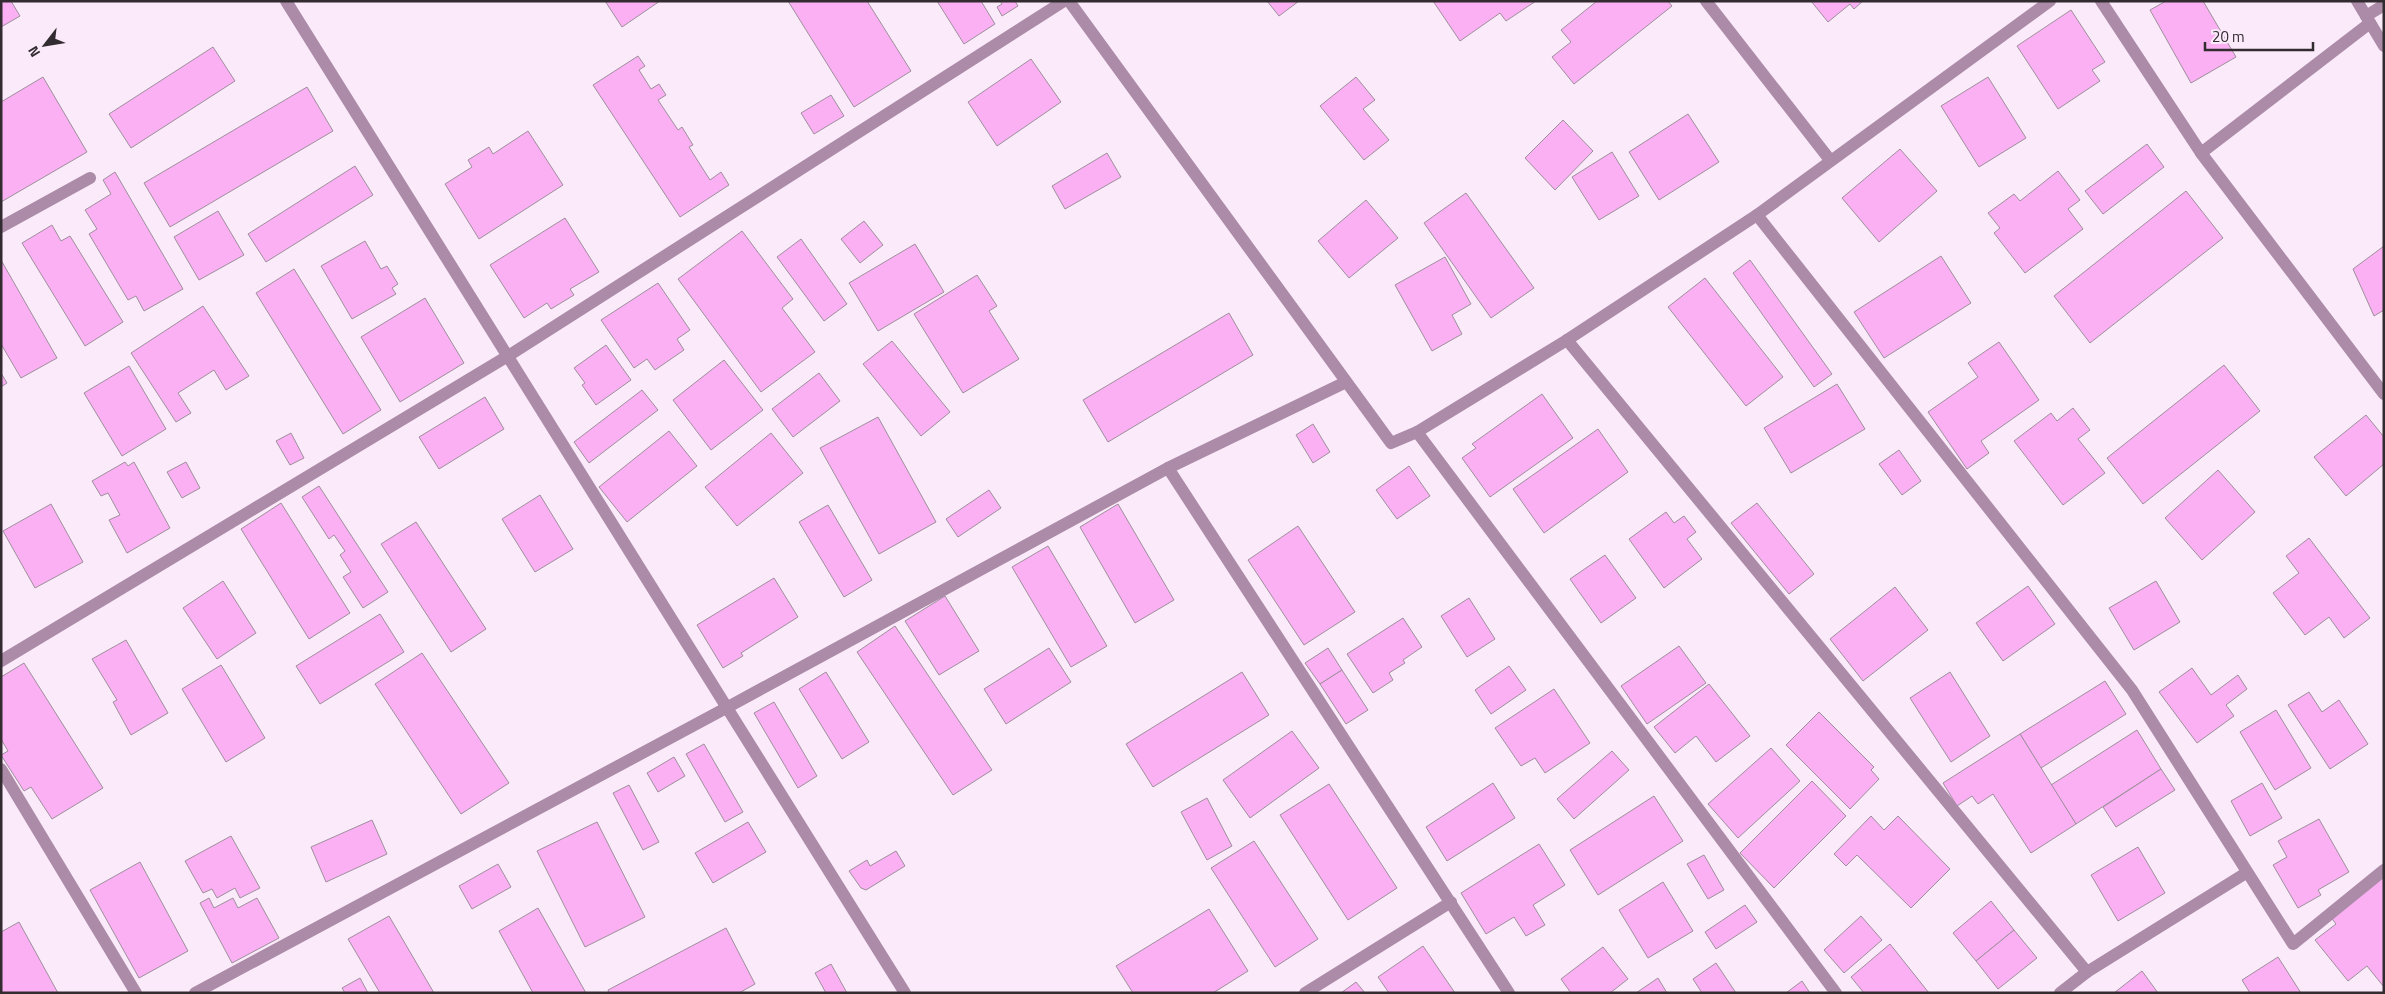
<svg xmlns="http://www.w3.org/2000/svg" width="2385" height="994" viewBox="0 0 2385 994" font-family="'Titillium Web',sans-serif">
<style>
.building{fill:#fab0f3;stroke:#9e8f9c}
.lines{fill:none;stroke-linecap:round;stroke-linejoin:round}
.minor{stroke:#ab8ba8;stroke-width:12}
</style>
<rect width="100%" height="100%" fill="#fbeaf9"/>
<!-- building -->
<g class="building">
<path d="M1,1H11L20,16L1,27Z"/>
<path d="M605,1H660L622,27Z"/>
<path d="M788,1H867L911,71L854,107Z"/>
<path d="M937,1H981L995,24L964,44Z"/>
<path d="M1000,1H1015L1018,6L1002,16L997,7L1002,4Z"/>
<path d="M1267,1H1299L1279,16Z"/>
<path d="M1433,1H1536L1506,21L1500,13L1460,41Z"/>
<path d="M1597,1H1668L1672,6L1574,84L1552,57L1571,42L1561,30Z"/>
<path d="M1811,1H1863L1854,9L1850,4L1828,22Z"/>
<path d="M2166,1H2203L2236,57L2191,83L2150,10Z"/>
<path d="M2071,10L2105,62L2092,70L2100,81L2058,109L2017,46Z"/>
<path d="M213,47L235,81L131,148L109,114Z"/>
<path d="M638,56L645,66L639,70L651,89L659,84L666,95L658,100L678,130L682,127L693,145L689,147L710,180L721,172L729,185L680,217L593,85Z"/>
<path d="M1031,59L1061,102L997,146L968,102Z"/>
<path d="M43,77L87,152L1,202V102Z"/>
<path d="M1356,77L1375,100L1363,109L1389,140L1364,160L1320,106Z"/>
<path d="M1988,77L2026,138L1979,167L1941,106Z"/>
<path d="M307,87L333,131L170,227L144,183Z"/>
<path d="M831,95L844,116L814,134L801,113Z"/>
<path d="M1688,114L1719,162L1659,200L1629,152Z"/>
<path d="M1563,120L1593,151L1555,190L1525,158Z"/>
<path d="M528,131L563,185L479,239L445,184L472,167L468,160L489,147L493,154Z"/>
<path d="M2147,144L2164,167L2103,214L2085,191Z"/>
<path d="M1900,149L1937,191L1879,242L1842,198Z"/>
<path d="M1612,152L1639,196L1599,220L1572,177Z"/>
<path d="M1107,153L1121,177L1065,209L1052,186Z"/>
<path d="M355,166L373,195L266,262L248,234Z"/>
<path d="M2058,171L2080,200L2068,209L2083,229L2025,273L1994,233L2000,228L1988,213L2014,194L2020,201Z"/>
<path d="M115,172L183,289L144,311L136,296L128,300L89,234L97,229L85,210L111,194L103,180Z"/>
<path d="M2186,191L2223,238L2090,343L2054,296Z"/>
<path d="M1466,193L1534,288L1491,318L1424,223Z"/>
<path d="M1366,200L1398,238L1349,278L1318,241Z"/>
<path d="M218,211L244,255L199,280L174,237Z"/>
<path d="M565,218L599,272L570,289L574,295L551,309L547,303L524,318L490,265Z"/>
<path d="M864,221L883,245L860,263L841,239Z"/>
<path d="M52,225L61,241L70,236L123,322L85,346L22,243Z"/>
<path d="M742,231L793,299L782,308L815,352L761,392L678,279Z"/>
<path d="M801,239L847,304L824,321L777,257Z"/>
<path d="M365,241L381,269L387,266L398,284L392,288L396,294L352,319L321,266Z"/>
<path d="M915,244L944,292L878,331L849,283Z"/>
<path d="M2384,246V310L2374,316L2353,269Z"/>
<path d="M1941,256L1971,303L1884,358L1854,312Z"/>
<path d="M1445,257L1471,304L1452,315L1462,334L1432,351L1395,285Z"/>
<path d="M1,260L57,358L21,378L1,344Z"/>
<path d="M1750,260L1832,374L1814,387L1733,273Z"/>
<path d="M294,269L381,410L343,434L256,293Z"/>
<path d="M977,275L997,306L989,311L1019,359L963,393L914,314Z"/>
<path d="M1705,278L1783,377L1746,406L1668,307Z"/>
<path d="M658,283L690,330L677,339L684,350L655,370L647,359L634,368L601,320Z"/>
<path d="M425,298L464,363L400,402L361,337Z"/>
<path d="M203,306L249,376L226,390L214,370L178,393L191,413L176,422L131,353Z"/>
<path d="M1229,313L1253,355L1108,442L1083,400Z"/>
<path d="M892,341L950,412L921,436L863,364Z"/>
<path d="M1999,342L2039,400L1981,441L1989,453L1967,469L1928,412L1978,377L1968,363Z"/>
<path d="M606,345L631,380L596,405L582,385L585,383L574,368Z"/>
<path d="M724,360L763,410L711,450L673,400Z"/>
<path d="M2224,365L2260,411L2143,504L2107,458Z"/>
<path d="M129,366L166,429L122,456L84,393Z"/>
<path d="M1,373L7,383L1,387Z"/>
<path d="M819,373L840,401L793,437L772,409Z"/>
<path d="M1837,384L1865,429L1791,473L1764,428Z"/>
<path d="M642,390L658,410L589,463L574,442Z"/>
<path d="M1542,394L1573,438L1490,497L1462,458L1476,448L1472,444Z"/>
<path d="M485,397L504,429L439,469L419,437Z"/>
<path d="M2073,408L2090,430L2078,439L2105,473L2063,505L2014,441L2051,413L2057,421Z"/>
<path d="M2366,415L2384,437V464L2346,496L2314,457Z"/>
<path d="M878,417L936,522L879,554L820,448Z"/>
<path d="M1313,424L1330,452L1313,463L1296,435Z"/>
<path d="M1598,429L1628,472L1544,533L1513,489Z"/>
<path d="M669,431L697,466L627,522L599,487Z"/>
<path d="M291,433L304,458L290,465L276,441Z"/>
<path d="M771,433L803,473L737,526L705,487Z"/>
<path d="M1899,450L1921,481L1902,495L1879,464Z"/>
<path d="M125,462L128,466L134,462L170,528L127,553L109,520L120,515L108,493L101,496L92,481Z"/>
<path d="M186,462L200,488L182,498L167,472Z"/>
<path d="M1409,466L1430,496L1397,519L1376,490Z"/>
<path d="M2218,470L2255,512L2202,560L2165,518Z"/>
<path d="M319,486L388,592L363,608L343,577L351,572L340,555L345,551L334,535L329,539L302,497Z"/>
<path d="M989,490L1001,508L958,537L946,519Z"/>
<path d="M540,495L573,549L535,572L502,519Z"/>
<path d="M281,503L350,613L309,639L241,529Z"/>
<path d="M1757,503L1814,574L1789,594L1731,523Z"/>
<path d="M51,504L83,562L35,588L3,531Z"/>
<path d="M1118,504L1174,600L1135,623L1080,527Z"/>
<path d="M828,505L872,580L844,597L799,522Z"/>
<path d="M1666,512L1674,523L1684,516L1696,532L1687,539L1702,559L1664,588L1629,539Z"/>
<path d="M416,522L486,629L451,652L381,544Z"/>
<path d="M1298,526L1355,612L1304,645L1248,560Z"/>
<path d="M2309,538L2370,618L2344,638L2329,617L2305,635L2273,593L2299,573L2286,556Z"/>
<path d="M1048,546L1107,646L1071,667L1012,567Z"/>
<path d="M1605,555L1636,598L1601,623L1570,579Z"/>
<path d="M774,578L798,617L741,653L743,656L723,668L697,625Z"/>
<path d="M223,581L256,633L217,659L183,608Z"/>
<path d="M2156,581L2180,622L2134,650L2109,608Z"/>
<path d="M2028,586L2055,624L2003,661L1976,623Z"/>
<path d="M1895,587L1928,630L1863,681L1830,639Z"/>
<path d="M945,596L979,651L939,675L905,621Z"/>
<path d="M1469,598L1495,639L1467,657L1441,616Z"/>
<path d="M380,614L404,652L320,704L296,666Z"/>
<path d="M1403,618L1422,647L1403,660L1405,663L1389,673L1393,680L1373,693L1347,654Z"/>
<path d="M895,626L992,770L953,795L857,652Z"/>
<path d="M126,640L168,713L131,735L113,702L117,700L92,659Z"/>
<path d="M1679,646L1706,683L1647,724L1621,686Z"/>
<path d="M1049,648L1071,682L1006,724L984,689Z"/>
<path d="M1328,648L1342,670L1320,684L1305,663Z"/>
<path d="M422,653L509,783L461,814L375,684Z"/>
<path d="M24,663L103,788L52,819L31,787L24,791L1,755L8,751L1,739V677Z"/>
<path d="M221,665L265,738L226,762L182,689Z"/>
<path d="M1509,666L1526,690L1491,714L1475,690Z"/>
<path d="M2192,668L2211,695L2238,675L2247,689L2226,705L2234,716L2197,743L2159,692Z"/>
<path d="M1342,670L1368,710L1346,724L1320,684Z"/>
<path d="M826,672L869,742L842,759L799,689Z"/>
<path d="M1242,672L1269,715L1153,787L1126,744Z"/>
<path d="M1950,672L1990,736L1951,762L1910,698Z"/>
<path d="M2105,681L2126,714L2041,768L2020,734Z"/>
<path d="M1709,684L1750,736L1716,762L1696,736L1675,753L1654,727Z"/>
<path d="M1554,689L1590,743L1545,773L1535,758L1521,766L1495,728Z"/>
<path d="M2309,692L2322,712L2339,700L2368,744L2330,769L2288,705Z"/>
<path d="M774,702L817,776L798,788L754,713Z"/>
<path d="M2276,710L2311,768L2275,790L2240,732Z"/>
<path d="M1819,712L1874,767L1871,770L1879,779L1850,809L1786,745Z"/>
<path d="M2137,730L2161,769L2076,824L2051,785Z"/>
<path d="M1292,731L1319,768L1250,818L1223,780Z"/>
<path d="M2020,734L2076,824L2031,853L1993,794L1978,804L1972,796L1957,806L1943,783Z"/>
<path d="M704,744L743,812L725,822L686,754Z"/>
<path d="M1771,748L1800,781L1738,838L1708,804Z"/>
<path d="M1612,751L1629,770L1574,819L1557,799Z"/>
<path d="M674,757L685,776L658,792L647,773Z"/>
<path d="M2161,769L2175,790L2116,827L2103,807Z"/>
<path d="M1812,781L1846,816L1774,888L1740,853Z"/>
<path d="M1493,783L1515,818L1447,861L1426,827Z"/>
<path d="M2262,783L2282,818L2250,836L2231,801Z"/>
<path d="M1329,784L1397,888L1348,920L1280,815Z"/>
<path d="M629,785L659,842L643,850L613,793Z"/>
<path d="M1654,796L1683,841L1598,895L1570,850Z"/>
<path d="M1207,798L1232,846L1207,860L1181,812Z"/>
<path d="M1871,816L1884,830L1898,816L1950,869L1911,908L1857,855L1846,866L1834,854Z"/>
<path d="M2319,819L2349,872L2318,890L2321,895L2298,908L2273,865L2287,857L2278,841Z"/>
<path d="M372,820L387,854L326,882L311,847Z"/>
<path d="M597,822L645,917L585,947L537,851Z"/>
<path d="M748,822L766,852L713,883L695,853Z"/>
<path d="M231,836L260,888L240,898L235,888L217,898L212,889L203,893L185,861Z"/>
<path d="M1254,841L1318,939L1275,967L1211,868Z"/>
<path d="M1539,844L1565,885L1533,905L1545,925L1526,936L1514,917L1486,934L1461,893Z"/>
<path d="M2138,847L2165,893L2118,921L2091,875Z"/>
<path d="M896,851L905,866L866,890L861,888L849,871L867,860L870,866Z"/>
<path d="M1704,855L1724,890L1708,899L1687,864Z"/>
<path d="M140,862L188,951L139,978L90,890Z"/>
<path d="M498,864L511,887L472,909L459,886Z"/>
<path d="M2384,875V987L2367,966L2348,981L2315,940L2336,924L2326,911Z"/>
<path d="M1663,882L1693,931L1648,958L1619,910Z"/>
<path d="M209,898L214,908L233,898L238,908L257,898L279,938L232,963L200,903Z"/>
<path d="M1991,901L2014,930L1976,961L1953,933Z"/>
<path d="M1745,905L1757,922L1716,949L1705,932Z"/>
<path d="M538,908L586,993H533L499,931Z"/>
<path d="M1209,909L1248,971L1213,993H1133L1116,966Z"/>
<path d="M389,916L434,993H380L348,939Z"/>
<path d="M1861,916L1882,940L1844,973L1824,950Z"/>
<path d="M19,922L58,993H1V932Z"/>
<path d="M726,928L755,984L739,993H609L608,990Z"/>
<path d="M2014,930L2037,958L1998,989L1976,961Z"/>
<path d="M1890,944L1929,993H1864L1851,977Z"/>
<path d="M1423,946L1455,993H1389L1378,977Z"/>
<path d="M1603,947L1628,979L1610,993H1571L1561,979Z"/>
<path d="M2278,957L2301,993H2250L2242,980Z"/>
<path d="M1716,963L1736,993H1702L1693,979Z"/>
<path d="M831,964L847,993H826L815,973Z"/>
<path d="M2142,971L2158,993H2114Z"/>
<path d="M360,978L368,993H345L342,988Z"/>
<path d="M1658,978L1667,993H1636Z"/>
<path d="M1802,981L1810,993H1786Z"/>
<path d="M1356,982L1365,993H1341Z"/>
</g>
<g class="lines">
<!-- minor -->
<g class="minor">
<path d="M286,1L905,993"/>
<path d="M1069,1L1391,443L1417,432L1567,340L1757,215L2050,1"/>
<path d="M1706,1L1830,160"/>
<path d="M2101,1L2201,153L2384,394"/>
<path d="M2357,1L2384,46"/>
<path d="M2366,16L2384,5"/>
<path d="M2201,153L2370,23"/>
<path d="M1757,215L2132,690L2293,944L2384,870"/>
<path d="M1,227L90,178"/>
<path d="M1567,340L2087,972"/>
<path d="M1417,432L1836,993"/>
<path d="M1168,468L1509,993"/>
<path d="M1,661L508,356L1064,1"/>
<path d="M1,769L136,993"/>
<path d="M195,993L728,707L1168,468L1346,382"/>
<path d="M1305,993L1451,902"/>
<path d="M2060,993L2087,972L2246,873"/>
</g>
</g>
<!-- border -->
<rect width="2385" height="994" fill="none" stroke="#322c31" stroke-width="5"/>
<!-- north arrow -->
<g transform="translate(45 45) rotate(239)" stroke="#fbeaf9" stroke-width="4" paint-order="stroke">
<path d="M0-4L9 19L0 12L-9 19Z" fill="#322c31"/>
<text y="-8" font-size="14" font-weight="bold" text-anchor="middle" fill="#322c31">N</text>
</g>
<!-- scale -->
<path d="M2205 42v8h108v-8" fill="none" stroke="#322c31" stroke-width="2.5"/>
<text x="2212" y="42" font-size="15" fill="#322c31" stroke="#fbeaf9" stroke-width="4" paint-order="stroke">20 m</text>
</svg>
